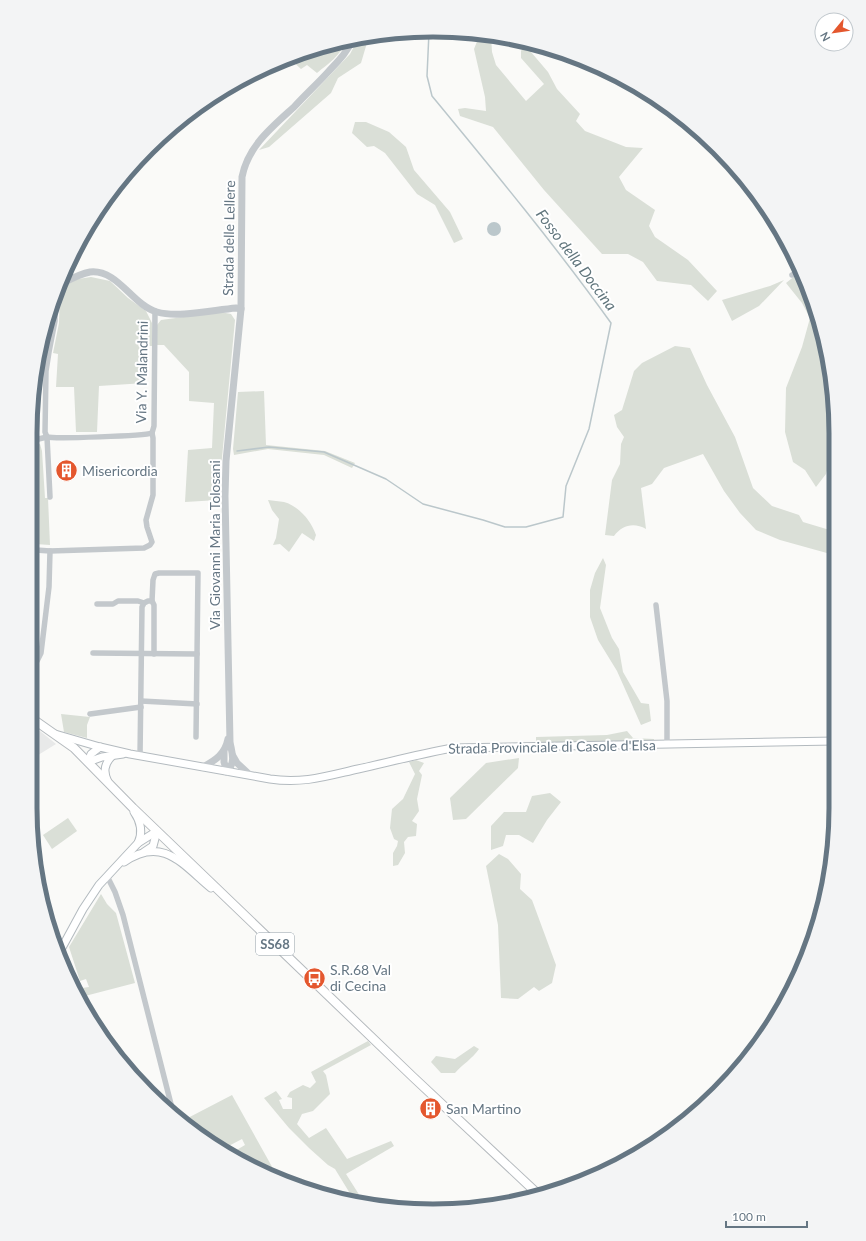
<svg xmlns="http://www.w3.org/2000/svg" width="866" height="1241" viewBox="0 0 866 1241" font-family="Lato,sans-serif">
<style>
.built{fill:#e8e9e9}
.green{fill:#dadfd7}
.water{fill:#bbc7cb}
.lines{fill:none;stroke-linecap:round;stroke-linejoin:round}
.stream{stroke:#bbc7cb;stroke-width:1.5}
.secondary-casing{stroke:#b3babf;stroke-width:9}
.primary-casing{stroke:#b5babe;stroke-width:10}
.minor{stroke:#c3c8cc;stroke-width:5.5}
.tertiary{stroke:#c3c8cc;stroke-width:7}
.secondary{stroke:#fff;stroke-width:7}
.primary{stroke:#fff;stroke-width:8}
.labels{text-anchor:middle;stroke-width:4;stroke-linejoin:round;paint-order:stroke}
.shield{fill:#fff;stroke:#939fa8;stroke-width:1}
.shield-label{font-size:13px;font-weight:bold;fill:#657683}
.street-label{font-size:14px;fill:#657683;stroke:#fff}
.poi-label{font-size:14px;fill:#657683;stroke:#fff;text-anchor:start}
.water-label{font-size:15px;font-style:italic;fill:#60757c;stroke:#fff}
.rim{fill:none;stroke:#657683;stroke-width:5}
</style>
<rect width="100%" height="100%" fill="#fafaf8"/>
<!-- built -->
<path class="built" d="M30,723L56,744L30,760Z"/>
<!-- green -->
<g class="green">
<path d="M480,34L491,36L492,52L496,65L526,101L544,84L521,58V51L526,42L541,45L531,52L548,72L557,89L580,114L576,121L585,131L626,147L643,148L619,177L626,190L655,210L649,226L655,237L688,260L717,291L708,301L691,285L657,281L643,262L628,254H602L544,190L493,127L460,116L458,109L465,108L486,111L485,97L474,49Z"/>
<path d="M369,36L361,63L338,78L331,93L269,147L259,150L350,54L358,39Z"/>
<path d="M346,41C340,56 329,63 317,73L307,65L301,69L289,58L303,51Z"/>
<path d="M355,122H366L389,132L406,147L414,170L450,212L463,239L454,243L435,205L417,194L385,153L374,146L367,147L352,133Z"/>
<path d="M801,271L798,276C808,292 818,309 822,327C827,350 823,373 833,395V470L828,467L826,474L816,487L805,470L793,462L785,432L786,388L802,347L810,318L802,303L786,283Z"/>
<path d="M91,277L110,281L128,298L146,311L152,323V346H146L145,383L99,386L97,432H76L74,387H56L58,354L53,353L59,323L60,293L62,286L78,279Z"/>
<path d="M784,280L759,306L732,321L722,300L770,286Z"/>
<path d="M220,312L231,314L235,320L218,500L185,502L188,450L212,448L214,403L189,401V372L164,345H157V325L161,320Z"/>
<path d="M675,346L690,348L707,385L735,437L753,488L772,506L799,515L803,522L833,531L834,555L780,540L756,530L740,513L724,491L703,454L664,468L652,484L641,488L646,529C634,522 622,525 614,536L605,535L612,480L620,464L621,444L624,437L617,427L614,415L622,410L634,371L642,363Z"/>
<path d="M264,391L266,445L325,451L355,463L352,468L324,455L268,449L234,455L233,449L238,392Z"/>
<path d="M40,444L42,451L45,498H48L50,545L35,544L30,539V447Z"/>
<path d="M268,500C273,501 279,501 284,502C299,506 311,521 316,535L314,541L302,533L289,552L280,544L273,545L276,538L279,519L272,510Z"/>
<path d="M603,558L606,565L600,608L612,638L619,649L623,672L641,703L649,704L651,721L641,725L617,671L598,640L590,617V590L595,573Z"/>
<path d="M61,714L90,717L87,725V738L64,732Z"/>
<path d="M627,731L633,738L654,739V742L536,744V737L607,735Z"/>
<path d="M519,758L518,768L466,819L453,820L450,798L486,763Z"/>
<path d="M416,760L424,763L419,771L422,775L417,799L419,811L412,821L417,824L416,836L408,837L404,842L405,853L398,865L393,866V853L397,846L398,841L394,839L390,828L392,809L403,799L415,774L409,762Z"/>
<path d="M550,793L561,802L547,820L533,843L519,835H506L503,846L491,850V826L504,812H526L532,796Z"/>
<path d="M68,818L77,831L52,849L43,835Z"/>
<path d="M499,854L508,859L521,874L520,889L532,900L556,965L552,983L539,991L534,987L518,999L501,998L498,925L486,866Z"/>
<path d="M101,894L107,904L116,913L135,983L85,996L82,988L89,987L86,979L80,981L69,947Z"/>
<path d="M368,1041L371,1045L323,1071L326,1075L330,1094L313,1111L302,1114L297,1124L309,1138L326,1128L347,1159L391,1141L394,1146L346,1174L365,1204L354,1200L335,1169L328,1165L309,1148L289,1128L264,1098L276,1091L282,1099L279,1100L283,1109H292V1098L287,1097L290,1092L303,1085L310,1088L316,1082L311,1072Z"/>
<path d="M474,1046L479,1049C472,1059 463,1064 455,1073H441L431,1062L436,1056L455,1059Z"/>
<path d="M232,1095L280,1181L247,1165L245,1162L244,1163L238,1152L230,1156L228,1155L245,1145L242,1139L221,1150L182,1121Z"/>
</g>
<!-- water -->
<circle class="water" cx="494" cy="229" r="7"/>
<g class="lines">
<!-- stream -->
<path class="stream" d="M237,451L269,447L324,452L386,479L423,504L483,520L505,527H526L563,517L566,486L589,429L611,323C555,245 493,170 432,96L427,76L429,32"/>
<defs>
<g id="secondary">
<path d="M55,734L100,747L130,754L270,779C303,784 327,776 358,769C389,762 420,754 452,748L835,741"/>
<path d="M88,762L102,757L123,754"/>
<path d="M88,762L91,754L100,747"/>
<path d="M108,782C103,772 104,764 112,756"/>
<path d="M134,812C141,822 143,832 138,843"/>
<path d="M144,852L153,846L157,831"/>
<path d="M124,862C163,835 183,865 211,888"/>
<path d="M58,955L83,909L99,885L138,843L157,831"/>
</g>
<path id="primary" d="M30,717L74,748L133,808L413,1077L540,1196"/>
</defs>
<!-- secondary casing -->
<use href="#secondary" class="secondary-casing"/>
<!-- primary casing -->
<use href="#primary" class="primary-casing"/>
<!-- minor -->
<g class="minor">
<path d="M801,271L798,276L800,282L809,294"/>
<path d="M792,275L800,271"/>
<path d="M822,327L825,351L833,444"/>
<path d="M152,433L154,426L155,311"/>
<path d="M47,437C55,439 144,436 152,433"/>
<path d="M30,441L47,437"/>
<path d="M50,497L47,437L45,432L46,371L49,352L55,321V296"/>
<path d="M30,546L36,550L50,551L144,548L150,545L152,542L147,527L146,520L153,495V438L152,433"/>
<path d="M152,601L153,580L155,574L159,573H198L196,737"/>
<path d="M97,604H113L118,601H138L144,603"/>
<path d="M656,605L667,701V744"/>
<path d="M93,653L197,654"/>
<path d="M30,655L37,661L41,653L49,587L50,551"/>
<path d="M141,701L197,704"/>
<path d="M90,714L141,707"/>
<path d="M140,756L142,607L144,603L148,601H152L154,605V654"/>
<path d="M107,876L115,892L123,915L174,1116"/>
</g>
<!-- tertiary -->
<g class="tertiary">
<path d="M59,285C69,280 79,274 90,272C118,269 132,305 157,312C178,318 213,310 236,308L241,309"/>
<path d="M224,751V762L227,772"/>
<path d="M233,756L237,763L250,775"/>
<path d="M203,767C216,760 225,754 228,739"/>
<path d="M227,772C236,761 232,754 230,742L225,496L226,461L241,309L242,177C248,146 272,127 294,107C305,95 317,84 328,72C337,62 347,53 352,40"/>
</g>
<!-- secondary -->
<use href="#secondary" class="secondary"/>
<!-- primary -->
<use href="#primary" class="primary"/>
</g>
<!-- icons -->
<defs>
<symbol id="building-disc" viewBox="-11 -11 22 22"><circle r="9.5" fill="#e4572e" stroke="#fff"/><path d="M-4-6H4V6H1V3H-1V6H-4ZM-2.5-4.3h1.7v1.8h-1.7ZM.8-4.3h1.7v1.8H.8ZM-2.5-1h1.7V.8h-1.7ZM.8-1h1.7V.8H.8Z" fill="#fff"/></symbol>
<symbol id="bus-disc" viewBox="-11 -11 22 22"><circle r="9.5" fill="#e4572e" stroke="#fff"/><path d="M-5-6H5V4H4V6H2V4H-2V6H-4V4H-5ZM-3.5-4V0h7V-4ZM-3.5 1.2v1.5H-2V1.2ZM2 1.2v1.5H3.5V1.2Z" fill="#fff"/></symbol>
</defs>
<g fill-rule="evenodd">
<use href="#building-disc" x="54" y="458" width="25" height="25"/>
<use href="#bus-disc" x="302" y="966" width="25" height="25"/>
<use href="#building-disc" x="418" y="1096" width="25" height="25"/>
</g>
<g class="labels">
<!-- shield labels -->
<rect class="shield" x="256" y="933" width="38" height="22" rx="3"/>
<g class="shield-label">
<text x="275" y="949">SS68</text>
</g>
<!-- street labels -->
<g class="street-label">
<text transform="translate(229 238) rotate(-89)" y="5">Strada delle Lellere</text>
<text transform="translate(142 372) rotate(-89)" y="5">Via Y. Malandrini</text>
<text transform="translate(215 545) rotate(-90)" y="5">Via Giovanni Maria Tolosani</text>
<text transform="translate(552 747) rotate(-1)" y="5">Strada Provinciale di Casole d'Elsa</text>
</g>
<!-- poi labels -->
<g class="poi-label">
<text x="82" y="476">Misericordia</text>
<text x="330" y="975">S.R.68 Val<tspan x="330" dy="16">di Cecina</tspan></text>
<text x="446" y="1114">San Martino</text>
</g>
<!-- water labels -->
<g class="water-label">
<text transform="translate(576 260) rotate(53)" y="5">Fosso della Doccina</text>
</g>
</g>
<!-- crop -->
<path d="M0 0H866V1241H0ZM433 37H433A396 396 0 0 1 829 433V808A396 396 0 0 1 433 1204H433A396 396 0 0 1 37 808V433A396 396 0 0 1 433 37Z" fill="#f3f4f5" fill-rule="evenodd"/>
<path class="rim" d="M433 37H433A396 396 0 0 1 829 433V808A396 396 0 0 1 433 1204H433A396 396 0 0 1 37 808V433A396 396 0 0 1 433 37Z"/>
<!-- north arrow -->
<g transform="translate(834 32) rotate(241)"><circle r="19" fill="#ffffff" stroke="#c1c8cd"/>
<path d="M0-3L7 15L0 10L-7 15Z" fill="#e4572e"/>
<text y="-6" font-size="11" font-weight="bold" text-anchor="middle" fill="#657683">N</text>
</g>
<!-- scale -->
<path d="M726 1221v6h81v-6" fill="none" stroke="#657683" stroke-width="2"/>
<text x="732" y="1221" font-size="12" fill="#657683" stroke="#ffffff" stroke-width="3" paint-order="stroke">100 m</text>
</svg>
